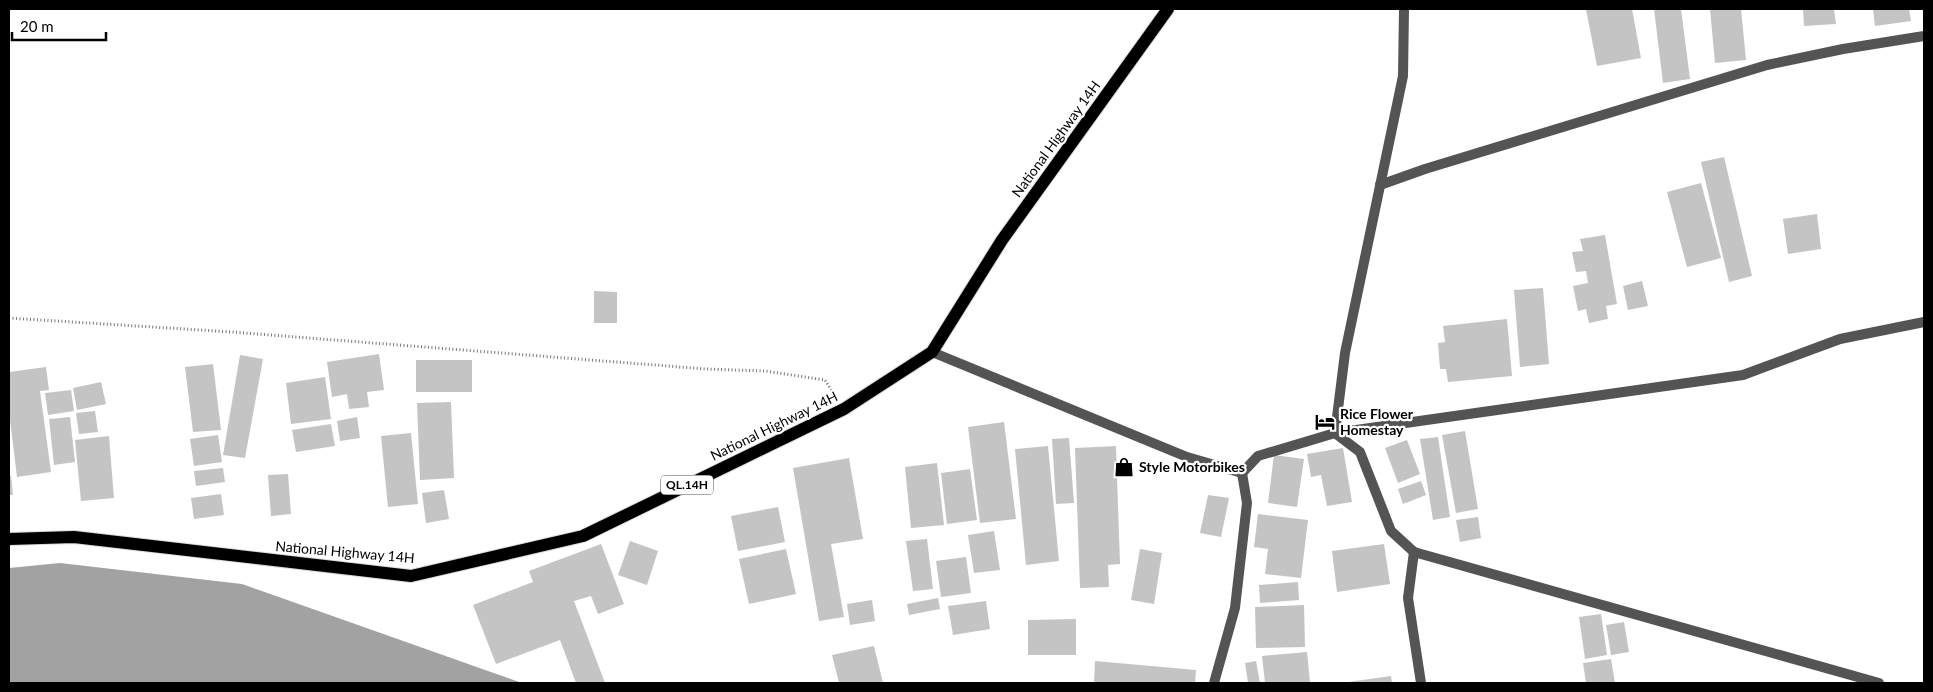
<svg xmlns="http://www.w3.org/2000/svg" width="1933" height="692" viewBox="0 0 1933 692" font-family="Lato,sans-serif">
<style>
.water{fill:#a2a2a2}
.building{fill:#c4c4c4}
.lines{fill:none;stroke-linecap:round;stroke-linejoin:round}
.primary-casing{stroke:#dbdbdb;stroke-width:14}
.path{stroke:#767676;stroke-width:3;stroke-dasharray:1 2.5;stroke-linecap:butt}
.street{stroke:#545454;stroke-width:10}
.primary{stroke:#000;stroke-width:12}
.labels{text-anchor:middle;stroke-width:4.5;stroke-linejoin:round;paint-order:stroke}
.shield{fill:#fff;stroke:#4c4c4c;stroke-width:1}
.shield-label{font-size:12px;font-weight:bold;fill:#000}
.street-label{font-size:14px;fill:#000;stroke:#fff}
.poi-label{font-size:14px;font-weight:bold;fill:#000;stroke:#fff;text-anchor:start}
</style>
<rect width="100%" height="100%" fill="#fff"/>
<!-- water -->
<path class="water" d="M60,563L242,584L522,683H9V568Z"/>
<!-- building -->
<g class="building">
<path d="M1586,9H1632L1641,58L1597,66Z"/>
<path d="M1654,9H1681L1690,79L1663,83Z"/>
<path d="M1710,9H1741L1746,60L1715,63Z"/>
<path d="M1803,9H1834L1836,24L1804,26Z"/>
<path d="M1873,9H1909L1911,21L1875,26Z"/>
<path d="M1724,157L1752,276L1729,282L1701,162Z"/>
<path d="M1701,183L1721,258L1687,267L1667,192Z"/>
<path d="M1817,214L1821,249L1788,254L1783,219Z"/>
<path d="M1605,235L1617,304L1606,306L1608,319L1589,323L1586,309L1578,311L1573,286L1588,283L1586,271L1576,272L1572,252L1583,251L1580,239Z"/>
<path d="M1642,281L1648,306L1628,310L1623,286Z"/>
<path d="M1543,288L1549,364L1520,367L1514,290Z"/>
<path d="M594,291L617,292V323H594Z"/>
<path d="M1507,319L1512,376L1448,382L1446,369H1440L1438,343L1445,342L1443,326Z"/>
<path d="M379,354L384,390L367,392L369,407L349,409L347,394L332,397L327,362Z"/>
<path d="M240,355L263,359L245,458L223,455Z"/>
<rect x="416" y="360" width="56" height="32"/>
<path d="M213,364L221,430L193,432L185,367Z"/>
<path d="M46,367L49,390L40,391L51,472L17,477L9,412V372Z"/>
<path d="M325,377L331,419L291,424L286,383Z"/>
<path d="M101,382L106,404L77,410L73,388Z"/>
<path d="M71,390L74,411L48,415L45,393Z"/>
<path d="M451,402L454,478L420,480L417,403Z"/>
<path d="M95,411L98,432L79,434L76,413Z"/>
<path d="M70,417L75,462L54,465L49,419Z"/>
<path d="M357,417L360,438L340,441L337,421Z"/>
<path d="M1004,422L1016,519L980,523L968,427Z"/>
<path d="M331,424L335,446L296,452L292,430Z"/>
<path d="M1465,431L1478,509L1456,513L1442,435Z"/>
<path d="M411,433L418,504L388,507L381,436Z"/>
<path d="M218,435L222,462L194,466L190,439Z"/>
<path d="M109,436L114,498L81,501L75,440Z"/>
<path d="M1438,437L1450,517L1433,520L1420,439Z"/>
<path d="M1069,438L1074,503L1056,504L1052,439Z"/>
<path d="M1407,440L1420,474L1398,483L1385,448Z"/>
<path d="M1048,446L1059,561L1026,565L1015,449Z"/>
<path d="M1116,446L1120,564L1108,565L1109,587L1080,588L1075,448Z"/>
<path d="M1343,448L1352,502L1327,506L1321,475L1311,477L1307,454Z"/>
<path d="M1274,455L1304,459L1297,507L1268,503Z"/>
<path d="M849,458L863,539L831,544L844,617L819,621L793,468Z"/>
<path d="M937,463L944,525L911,528L905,467Z"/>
<path d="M223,468L225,482L196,486L194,471Z"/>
<path d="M970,469L977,520L947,524L941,473Z"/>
<path d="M288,474L291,514L271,516L268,475Z"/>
<path d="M9,476H11L13,495H9Z"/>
<path d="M1421,481L1426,495L1403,504L1398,489Z"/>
<path d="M444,490L449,519L426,523L422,493Z"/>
<path d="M221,494L224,515L194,519L191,498Z"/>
<path d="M1208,495L1229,498L1221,537L1200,533Z"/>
<path d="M778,507L785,542L738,551L731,516Z"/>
<path d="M1258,514L1308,520L1301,578L1265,574L1268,549L1254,547Z"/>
<path d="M1478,517L1481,538L1460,542L1456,520Z"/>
<path d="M994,531L1000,570L974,573L968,535Z"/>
<path d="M927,539L933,589L913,591L906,541Z"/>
<path d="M630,541L658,551L647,585L618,575Z"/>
<path d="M601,544L624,604L598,614L591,596L574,601L605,683H576L560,640L496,664L473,605L533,582L529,571Z"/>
<path d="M1384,544L1390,584L1337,592L1332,551Z"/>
<path d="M786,549L796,594L749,604L739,559Z"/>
<path d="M1140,549L1162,553L1154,604L1131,600Z"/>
<path d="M966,557L971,593L941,597L936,561Z"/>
<path d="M1298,582L1299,600L1260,603L1259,585Z"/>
<path d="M938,598L940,609L909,615L907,604Z"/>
<path d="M872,600L875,621L850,625L847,604Z"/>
<path d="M986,601L990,629L953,635L948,606Z"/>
<path d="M1304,605L1305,647L1256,648L1255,607Z"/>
<path d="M1601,614L1607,655L1585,659L1579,617Z"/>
<path d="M1076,619V655H1028V620Z"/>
<path d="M1624,622L1629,652L1611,655L1606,625Z"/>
<path d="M874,646L883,683H839L832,655Z"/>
<path d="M1307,652L1310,683H1265L1262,656Z"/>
<path d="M1611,659L1615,683H1586L1583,663Z"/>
<path d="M1095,661L1196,670L1195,683H1094Z"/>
<path d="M1256,661L1260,683H1248L1245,663Z"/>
<path d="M1391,676L1392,683H1348V682Z"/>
</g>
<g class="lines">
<defs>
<path id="primary" d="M9,539L74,537L411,576L583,536L844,409L932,352L1002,240L1168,9"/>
</defs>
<!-- primary casing -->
<use href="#primary" class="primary-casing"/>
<!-- path -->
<path class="path" d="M9,318L232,332L706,369L765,371L825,380L832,391"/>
<!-- street -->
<g class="street">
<path d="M1380,185L1425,169L1767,65L1843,49L1924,36"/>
<path d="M932,352L1187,457L1242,473L1258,456L1335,433L1743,375L1840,339L1924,322"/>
<path d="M1335,433L1360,452L1391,531L1414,552L1879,683"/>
<path d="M1335,433L1345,353L1403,76L1404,9"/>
<path d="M1414,552L1408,598L1421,683"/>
<path d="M1214,683L1235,608L1247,503L1242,473"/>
</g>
<!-- primary -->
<use href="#primary" class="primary"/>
</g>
<!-- icons -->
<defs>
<symbol id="hotel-bare" viewBox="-9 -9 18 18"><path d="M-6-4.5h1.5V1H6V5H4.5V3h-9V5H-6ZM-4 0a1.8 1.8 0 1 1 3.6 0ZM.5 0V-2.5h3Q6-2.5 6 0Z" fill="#000" stroke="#fff" stroke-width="2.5" paint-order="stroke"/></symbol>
<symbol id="shop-bare" viewBox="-9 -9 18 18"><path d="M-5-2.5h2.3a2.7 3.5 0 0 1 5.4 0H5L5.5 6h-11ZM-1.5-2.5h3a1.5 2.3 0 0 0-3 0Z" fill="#000" stroke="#fff" stroke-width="2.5" paint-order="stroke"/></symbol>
</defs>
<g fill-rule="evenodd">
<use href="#hotel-bare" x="1311" y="408" width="28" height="28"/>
<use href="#shop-bare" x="1110" y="453" width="28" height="28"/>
</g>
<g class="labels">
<!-- shield labels -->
<rect class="shield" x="661" y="475.5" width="52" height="19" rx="4"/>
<g class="shield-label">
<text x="687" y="489">QL.14H</text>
</g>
<!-- street labels -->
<g class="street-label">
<text transform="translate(1056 139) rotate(-54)" y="5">National Highway 14H</text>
<text transform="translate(774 426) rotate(-26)" y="5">National Highway 14H</text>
<text transform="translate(345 552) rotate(5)" y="5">National Highway 14H</text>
</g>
<!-- poi labels -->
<g class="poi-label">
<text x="1340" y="419">Rice Flower<tspan x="1340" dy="16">Homestay</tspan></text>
<text x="1139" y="472">Style Motorbikes</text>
</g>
</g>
<!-- border -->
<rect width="1933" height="692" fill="none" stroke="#000000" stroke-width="20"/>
<!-- scale -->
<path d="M12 32v8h94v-8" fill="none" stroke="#000000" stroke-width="2.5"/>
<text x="20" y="32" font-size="15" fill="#000000" stroke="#ffffff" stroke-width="4" paint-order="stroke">20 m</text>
</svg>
